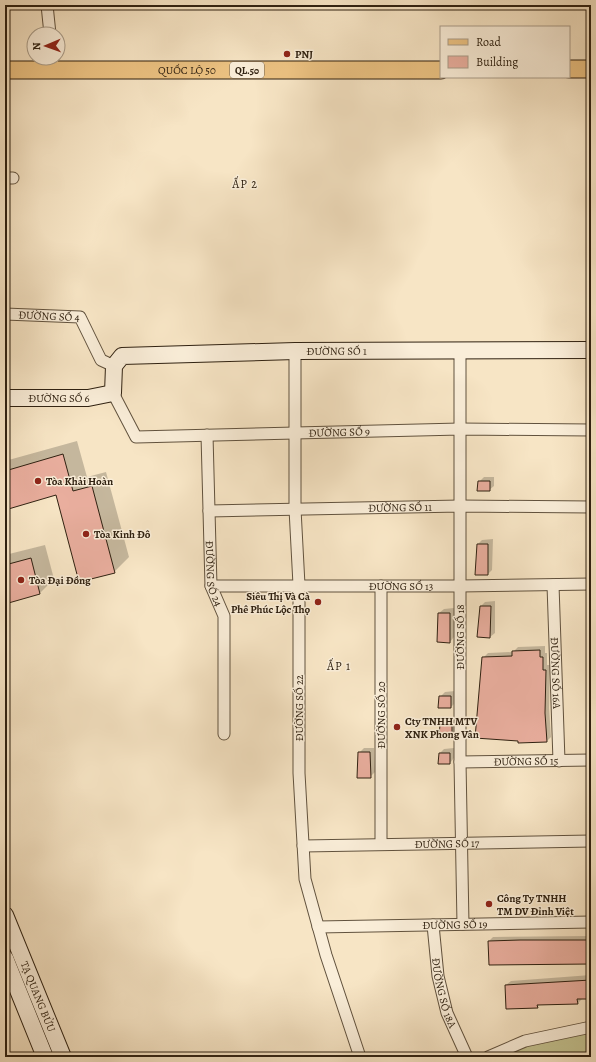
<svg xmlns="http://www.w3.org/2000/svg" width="596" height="1062" viewBox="0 0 596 1062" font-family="Alegreya,serif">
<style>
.green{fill:#c3c290;stroke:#797250}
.shadow{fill:#0003}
.building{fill:#e9ae9e;stroke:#2f2111}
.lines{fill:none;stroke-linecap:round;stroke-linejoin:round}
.street-casing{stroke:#61523e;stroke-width:13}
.secondary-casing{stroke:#2f2111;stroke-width:18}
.primary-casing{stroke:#2f2111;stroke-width:19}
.street{stroke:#faeed9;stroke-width:11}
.secondary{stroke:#faeed9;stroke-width:16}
.primary{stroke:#ecc282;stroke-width:17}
.poi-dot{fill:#8f2418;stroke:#faeed9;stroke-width:1.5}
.labels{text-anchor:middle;stroke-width:3;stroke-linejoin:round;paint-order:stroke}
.shield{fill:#faeed9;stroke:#6c5e4d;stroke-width:1}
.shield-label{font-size:10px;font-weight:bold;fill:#2f2111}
.poi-label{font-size:11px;font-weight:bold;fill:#2f2111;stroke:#faeed9;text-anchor:start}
.street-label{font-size:11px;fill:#2f2111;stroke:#faeed9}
.neighbourhood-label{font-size:12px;letter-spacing:1px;fill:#2f2111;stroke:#faeed9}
</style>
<rect width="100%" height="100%" fill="#f7e5c5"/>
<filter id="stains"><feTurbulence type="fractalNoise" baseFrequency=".005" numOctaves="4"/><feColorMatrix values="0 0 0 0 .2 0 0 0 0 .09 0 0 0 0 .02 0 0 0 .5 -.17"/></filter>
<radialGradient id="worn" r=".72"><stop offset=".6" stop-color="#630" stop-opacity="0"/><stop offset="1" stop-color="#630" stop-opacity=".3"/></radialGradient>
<!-- green -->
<path class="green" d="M591,1031V1057H500L528,1045Z"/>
<!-- shadow -->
<g class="shadow">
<path d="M77,441L87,477L106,472L129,557L114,572L57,494L5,509V461Z"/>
<path d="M484,477H494V486L489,490L479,482Z"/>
<path d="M493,539L492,570L488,574L478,544L482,540Z"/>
<path d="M45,545L54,579L40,593L5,603V555Z"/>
<path d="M495,601V633L490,637L481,606L485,602Z"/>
<path d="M454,608V637L450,642L439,613L444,609Z"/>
<path d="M545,646V653H547V665H550L549,708L551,737L547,741L483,658L488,653L513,652L518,647Z"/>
<path d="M455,691L456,702L451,707L440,697L445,692Z"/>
<path d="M456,720V730L451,734L441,725L446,721Z"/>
<path d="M364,748H374L375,772L370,777L359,753Z"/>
<path d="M454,748V758L450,763L440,753L444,749Z"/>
<path d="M591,936V964L489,941L493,937Z"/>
<path d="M591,975V998L582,999L577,1004H540L537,1007L506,985L511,981Z"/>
</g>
<!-- building -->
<g class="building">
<path d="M63,454L73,491L92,486L115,573L79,582L56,495L5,510V471Z"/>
<path d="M478,481H490V491H477Z"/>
<path d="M477,544H488V575H475Z"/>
<path d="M31,558L40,594L5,604V565Z"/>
<path d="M480,606H491L490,638L477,637Z"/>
<path d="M438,613H450V643L437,642Z"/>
<path d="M540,650V657H543V670H546L545,713L547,742L518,743V741L475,738L482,657L512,656V651Z"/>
<path d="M439,696H451V708H438Z"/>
<path d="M440,725H452V735H439Z"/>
<path d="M358,752H370L371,778H357Z"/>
<path d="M439,753H450V764H438Z"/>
<path d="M520,940H591V964L489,965L488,941Z"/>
<path d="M591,980V999H577L578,1004L537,1005L538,1008L506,1009L505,985Z"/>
</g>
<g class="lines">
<defs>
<g id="street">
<path d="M47,5L50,34"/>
<path d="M52,58L53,69"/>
<path d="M5,178H13"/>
<path id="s1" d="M5,314L80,317L101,360L114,366"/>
<path d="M460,350V762L463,924"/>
<path d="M295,351V509L299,585V773L305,879L326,955L360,1057"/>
<path id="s2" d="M113,393L136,437L460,429L591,430"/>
<path id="s3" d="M207,435L211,586L224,616V734"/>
<path id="s4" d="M209,511L460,506L591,507"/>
<path id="s5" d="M553,585L559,761"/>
<path id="s6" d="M211,586H460L591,584"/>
<path id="s7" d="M460,762L591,760"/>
<path d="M381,844V586"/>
<path id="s8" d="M303,846L591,841"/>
<path id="s9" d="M433,925L438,976L447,1013L467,1057"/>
<path id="s10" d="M318,927L591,922"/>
<path d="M488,1057L525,1041L591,1027"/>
</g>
<g id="secondary">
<path id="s11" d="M5,398H88L113,393L114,366L122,356L295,351L591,350"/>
<path id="s12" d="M5,915L63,1057"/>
<path d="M5,958L45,1057"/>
</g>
<g id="primary">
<path d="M569,69H591"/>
<path id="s13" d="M5,70H441"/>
</g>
</defs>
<!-- street casing -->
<use href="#street" class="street-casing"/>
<!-- secondary casing -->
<use href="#secondary" class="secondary-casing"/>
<!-- primary casing -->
<use href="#primary" class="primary-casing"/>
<!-- street -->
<use href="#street" class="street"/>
<!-- secondary -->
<use href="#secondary" class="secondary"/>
<!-- primary -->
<use href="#primary" class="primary"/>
</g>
<!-- markers -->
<g class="poi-dot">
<circle cx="287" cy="54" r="4"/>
<circle cx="38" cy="481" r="4"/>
<circle cx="86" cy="534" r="4"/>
<circle cx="21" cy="580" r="4"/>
<circle cx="318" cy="602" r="4"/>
<circle cx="397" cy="727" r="4"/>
<circle cx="489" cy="904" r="4"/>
</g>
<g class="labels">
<!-- shield labels -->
<rect class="shield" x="230" y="62" width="34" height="16" rx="3"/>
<g class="shield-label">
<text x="247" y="74">QL.50</text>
</g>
<!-- poi labels -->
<g class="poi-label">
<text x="295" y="58">PNJ</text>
<text x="46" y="485">Tòa Khải Hoàn</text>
<text x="94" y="538">Tòa Kinh Đô</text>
<text x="29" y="584">Tòa Đại Đồng</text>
<text x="310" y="600" text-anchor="end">Siêu Thị Và Cà<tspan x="310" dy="13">Phê Phúc Lộc Thọ</tspan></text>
<text x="405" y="725">Cty TNHH MTV<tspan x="405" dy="13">XNK Phong Vân</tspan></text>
<text x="497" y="902">Công Ty TNHH<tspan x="497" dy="13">TM DV Đỉnh Việt</tspan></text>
</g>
<!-- street labels -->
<g class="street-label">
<text dy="4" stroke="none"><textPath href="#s13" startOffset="182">QUỐC LỘ 50</textPath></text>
<text dy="4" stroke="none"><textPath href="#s1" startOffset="44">ĐƯỜNG SỐ 4</textPath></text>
<text dy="4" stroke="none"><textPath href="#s11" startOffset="363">ĐƯỜNG SỐ 1</textPath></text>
<text dy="4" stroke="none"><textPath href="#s11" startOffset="54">ĐƯỜNG SỐ 6</textPath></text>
<text dy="4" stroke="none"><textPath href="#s2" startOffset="253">ĐƯỜNG SỐ 9</textPath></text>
<text dy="4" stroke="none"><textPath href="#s4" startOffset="191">ĐƯỜNG SỐ 11</textPath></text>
<text dy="4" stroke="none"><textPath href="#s3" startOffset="139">ĐƯỜNG SỐ 24</textPath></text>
<text dy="4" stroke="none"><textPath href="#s6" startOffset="190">ĐƯỜNG SỐ 13</textPath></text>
<text transform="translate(460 637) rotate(-90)" y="4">ĐƯỜNG SỐ 18</text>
<text dy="4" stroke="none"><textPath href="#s5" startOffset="88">ĐƯỜNG SỐ 16A</textPath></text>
<text transform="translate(299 708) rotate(-90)" y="4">ĐƯỜNG SỐ 22</text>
<text transform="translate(381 715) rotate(-90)" y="4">ĐƯỜNG SỐ 20</text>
<text dy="4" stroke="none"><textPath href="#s7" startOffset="66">ĐƯỜNG SỐ 15</textPath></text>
<text dy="4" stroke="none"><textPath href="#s8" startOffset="144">ĐƯỜNG SỐ 17</textPath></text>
<text dy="4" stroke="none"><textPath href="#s10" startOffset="137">ĐƯỜNG SỐ 19</textPath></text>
<text dy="4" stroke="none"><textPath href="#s9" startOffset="69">ĐƯỜNG SỐ 18A</textPath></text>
<text dy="4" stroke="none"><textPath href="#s12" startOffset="88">TẠ QUANG BỬU</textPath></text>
</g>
<!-- neighbourhood labels -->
<g class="neighbourhood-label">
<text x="245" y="188">ẤP 2</text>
<text x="339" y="670">ẤP 1</text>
</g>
</g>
<!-- margin -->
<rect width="596" height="1062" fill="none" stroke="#f7e5c5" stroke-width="20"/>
<rect x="6" y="6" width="584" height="1050" fill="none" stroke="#2f2111" stroke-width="2"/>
<rect x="10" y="10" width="576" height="1042" fill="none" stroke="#2f2111"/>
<!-- legend -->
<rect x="440" y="26" width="130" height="52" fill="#faeed9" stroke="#a99c89"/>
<rect x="448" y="39" width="20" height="6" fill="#ecc282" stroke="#a99c89"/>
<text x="476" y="46" font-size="12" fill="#2f2111">Road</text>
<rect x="448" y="56" width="20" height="12" fill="#e9ae9e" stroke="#a99c89"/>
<text x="476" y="66" font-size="12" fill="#2f2111">Building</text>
<!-- north arrow -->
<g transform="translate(46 46) rotate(268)"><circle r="19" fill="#faeed9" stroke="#a99c89"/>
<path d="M0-3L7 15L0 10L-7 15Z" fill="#8f2418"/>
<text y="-6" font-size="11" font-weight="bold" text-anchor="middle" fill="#2f2111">N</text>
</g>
<rect width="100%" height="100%" filter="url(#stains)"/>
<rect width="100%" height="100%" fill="url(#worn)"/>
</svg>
